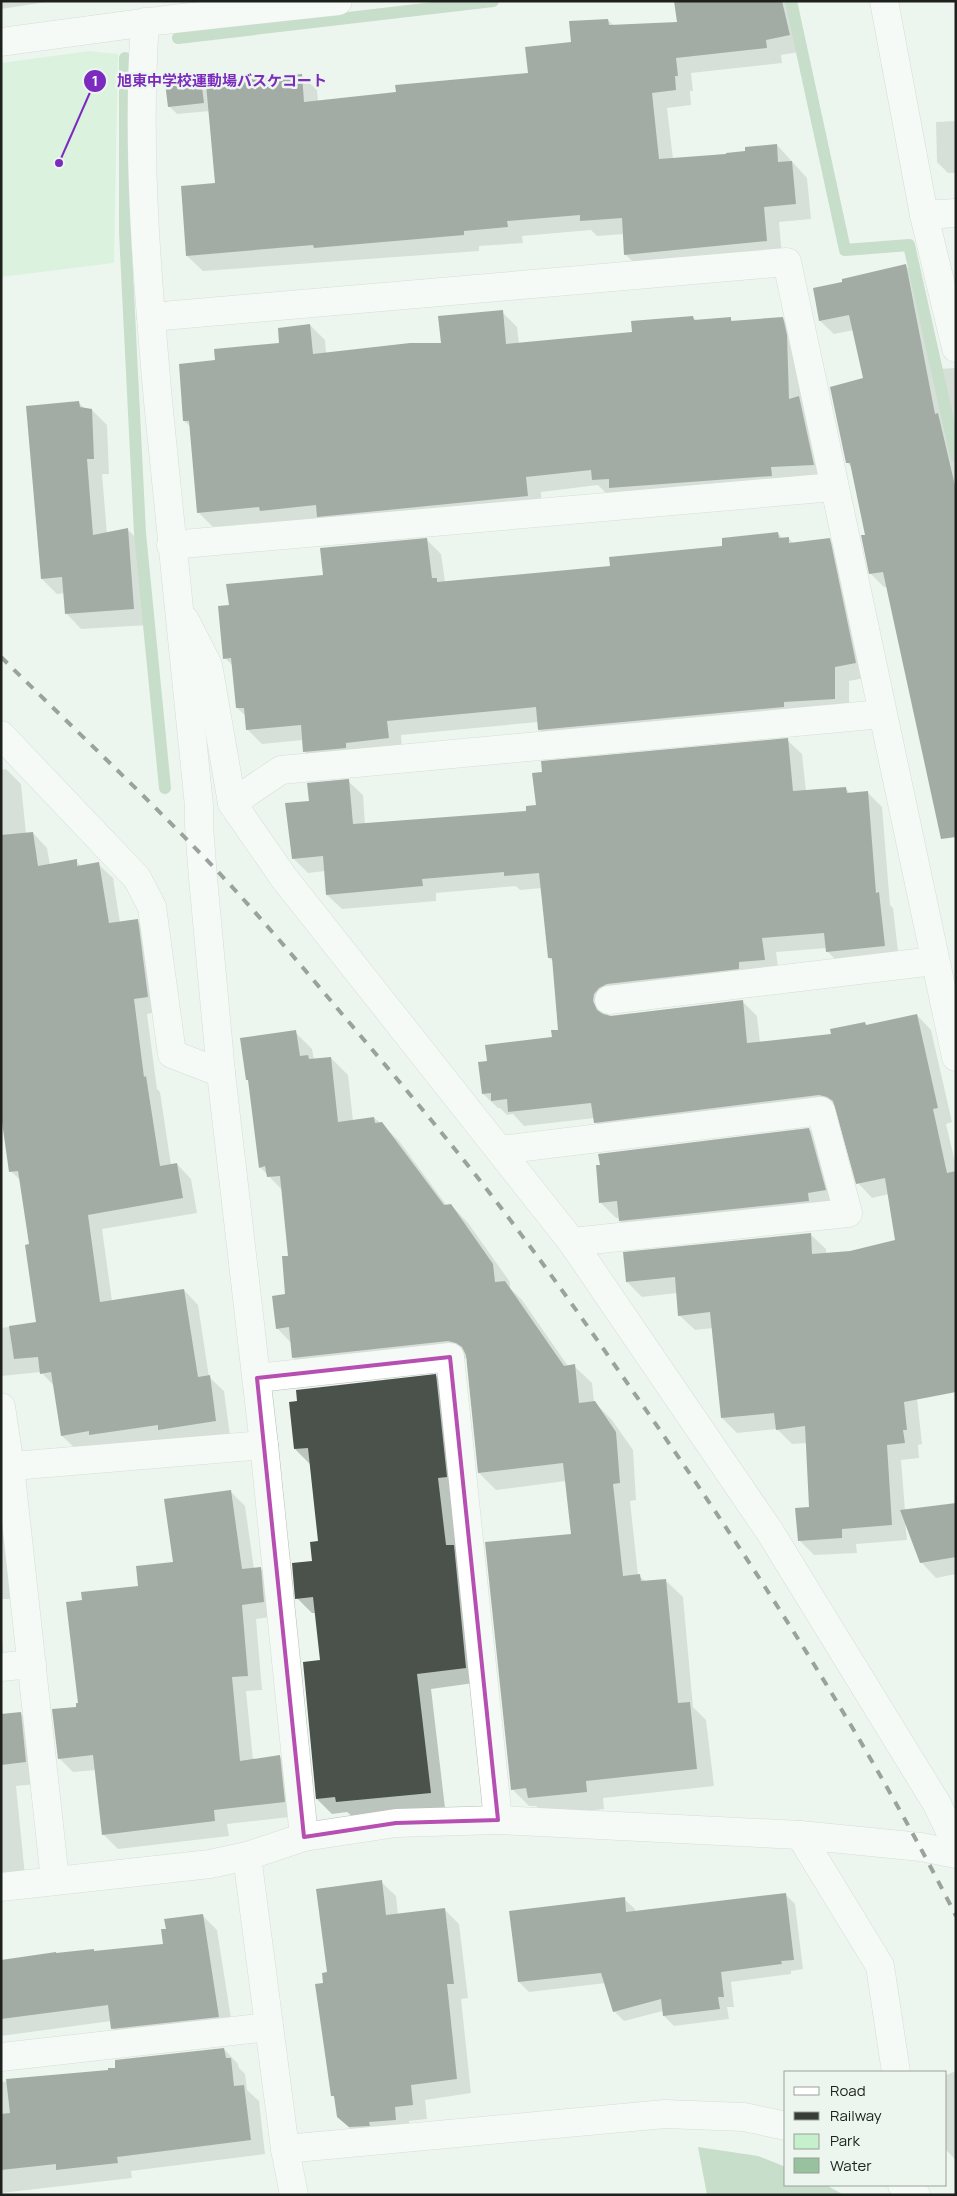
<svg xmlns="http://www.w3.org/2000/svg" width="957" height="2196" viewBox="0 0 957 2196" font-family="Manrope,'Noto Sans JP',sans-serif">
<style>
.green{fill:#c5f0cb}
.water{fill:#97c29d}
.shadow{fill:#0003}
.lines{fill:none;stroke-linecap:round;stroke-linejoin:round}
.stream{stroke:#97c29d;stroke-width:12}
.building{fill:#4a524b}
.minor-casing{stroke:#b6c0b8;stroke-width:29}
.minor{stroke:#fff;stroke-width:28}
.rail{stroke:#393d39;stroke-width:4;stroke-dasharray:9 9;stroke-linecap:butt}
.marked{fill:none;stroke:#b74fb3;stroke-width:4;stroke-linejoin:round}
.leader{fill:none;stroke:#7b2cbf;stroke-width:2}
.callout-dot{fill:#7b2cbf;stroke:#ecf6ee;stroke-width:2}
.mark-label{font-size:15px;text-anchor:middle;font-weight:bold;fill:#fff}
.callout-label{font-size:15px;text-anchor:middle;font-weight:bold;fill:#7b2cbf;stroke:#ecf6ee;stroke-width:5;stroke-linejoin:round;paint-order:stroke}
</style>
<rect width="100%" height="100%" fill="#ecf6ee"/>
<!-- green -->
<path class="green" d="M89,51L118,54L114,263L1,277V63Z"/>
<!-- water -->
<path class="water" d="M698,2147L758,2156L786,2167V2185H826L844,2195H707Z"/>
<!-- shadow -->
<g class="shadow">
<path d="M1,1H53L1,9Z"/>
<path d="M676,1H794L805,51L781,55L782,63L691,73L693,91H690L691,105L667,108L673,159L747,152L777,145L807,178L811,219L779,222L782,256L641,270L625,254L624,234L597,236L591,230L522,236L523,243L479,246V251L203,271L187,256L217,184L210,111L177,114L169,106L200,73L208,81V85L301,75L317,90L318,102L397,93L529,74L608,20L614,26L678,23Z"/>
<path d="M956,121V173H948L937,162L936,122Z"/>
<path d="M906,266L919,279L938,369L956,368V831L888,587H884L871,574L866,536L852,468L847,462L864,379L854,330L834,334L820,321L844,283Z"/>
<path d="M502,312L517,327L519,344L633,333L693,317L697,321L730,319L734,322L782,318L797,333L828,479L608,495L598,485L541,492L542,510L276,526L272,522L213,527L198,512L191,427L184,421L217,362L281,344L310,325L325,340L326,353L442,344Z"/>
<path d="M78,402L85,409L92,410L107,425L109,474H102L107,534L128,530L144,545L149,625L81,629L66,613L65,593L57,594L42,579Z"/>
<path d="M778,533L783,539L788,538L793,543L829,540L844,554L870,677L849,681V713L554,744L539,730L538,722L401,735L402,752L319,766L305,752L303,740L262,744L248,730L247,717L237,708L233,666L225,658L230,606L324,576L427,540L441,554L445,582L611,567L724,547Z"/>
<path d="M787,740L802,754L806,791L846,789L851,794L868,793L882,807L890,905L893,908L899,960L842,966L827,951V948L776,952L779,974L609,1008L608,1016L742,1001L757,1016L760,1043L833,1035L864,1023L867,1026L917,1015L931,1030L952,1122L946,1124L956,1166V1231L889,1194L872,1198L858,1183L838,1110L610,1137L595,1122V1118L524,1126L513,1114L507,1115L500,1108H498L483,1094L489,1062L553,1038L559,1031L553,961L549,958L542,888L520,890L516,886L436,893V901L342,909L327,895L325,871L308,873L293,858L310,802L348,781L363,795L365,825L528,812L537,806Z"/>
<path d="M6,769L21,784L26,834L33,833L47,848L50,865L76,861L82,867L98,864L113,878L120,923L137,921L152,935L162,1011L147,1014L157,1089L160,1092L171,1165L177,1164L191,1179L197,1213L102,1229L112,1301L184,1290L198,1305L209,1377L224,1391L230,1436L77,1450L62,1436L54,1386L41,1372L1,1376V1328L37,1323L30,1245L21,1181L11,1171L1,1085V770Z"/>
<path d="M295,1032L312,1049L314,1060L331,1058L348,1075L353,1121L374,1118L381,1123L399,1141L447,1206L451,1205L468,1223L510,1282V1288L522,1300L568,1366H574L592,1383L594,1402L612,1420L633,1450L636,1500L630,1501L638,1575L646,1582L665,1580L683,1597L693,1707L706,1720L714,1786L603,1798L604,1809L546,1815L536,1806H529L512,1789L572,1535L566,1481L496,1490L479,1473L467,1358L311,1375L294,1358L292,1344L277,1328L286,1295L290,1257L283,1191L260,1167L250,1082L247,1079Z"/>
<path d="M809,1129L825,1145L840,1205L636,1236L620,1221V1218H616L600,1202Z"/>
<path d="M810,1234L826,1249V1254L902,1258L922,1444L918,1445L919,1458L901,1460L905,1510L956,1504V1574L936,1578L921,1562L905,1521L907,1540L856,1544L857,1553L814,1555L799,1540L810,1508L807,1443L792,1444L777,1429L737,1433L722,1418L713,1328L695,1330L679,1315L677,1293L642,1297L627,1282Z"/>
<path d="M436,1376L451,1391L481,1682L431,1689L445,1808L352,1816L347,1812L332,1814L317,1799L321,1661L316,1613H312L297,1598L313,1562L319,1542L310,1464L295,1449Z"/>
<path d="M231,1492L245,1506L254,1569L260,1568L275,1582L278,1616L256,1619L262,1690L246,1691L253,1760L280,1757L294,1771L299,1816L227,1824L229,1836L118,1849L103,1834L96,1770L73,1772L59,1758L79,1704L83,1601L140,1587L174,1563Z"/>
<path d="M1,1526L5,1530L10,1599H1Z"/>
<path d="M1,1632L3,1652H1Z"/>
<path d="M21,1714L35,1728L37,1784L16,1786L25,1876L1,1885V1716Z"/>
<path d="M381,1882L396,1896L398,1915L444,1909L459,1924L468,1998L461,1999L471,2093L425,2100L427,2119L409,2121L411,2134L353,2132L338,2116L336,2099L332,2095L324,1984L328,1973Z"/>
<path d="M785,1894L795,1904L803,1969L791,1971V1974L731,1982L734,2007H727L729,2019L674,2026L664,2016L663,2011L624,2021L614,2011L606,1983L529,1992L519,1982L624,1899L635,1909V1912Z"/>
<path d="M202,1915L217,1930L233,2031L127,2043L112,2028L111,2021L1,2036V1961L164,1945Z"/>
<path d="M224,2049L238,2064L239,2068L245,2074L247,2090L259,2101L265,2154L131,2171L132,2178L1,2193V2082L109,2072Z"/>
<path d="M956,2071V2160L946,2150V2075Z"/>
</g>
<g class="lines">
<!-- stream -->
<g class="stream">
<path d="M791,1L845,250L909,245L956,456"/>
<path d="M178,38L493,1"/>
<path d="M125,58V232L140,533L165,788"/>
</g>
</g>
<!-- building -->
<g class="building">
<path d="M674,1H782L790,35L766,40L767,48L676,58L678,76H675L676,90L652,93L659,159L726,154V153L745,151V147L777,144L778,162L792,161L796,204L764,207L767,241L624,255L622,218L580,221V215L507,221L508,227L464,231V235L314,248L313,245L186,256L181,186L215,183L206,84L302,74L304,102L396,92L395,85L528,73L525,47L571,42L569,21L608,19L609,25L677,22Z"/>
<path d="M200,72L204,103L168,107L164,75Z"/>
<path d="M906,264L935,414L938,413L956,490V837L941,839L883,572L869,574L861,535H865L850,463H846L830,387L863,378L849,315L819,321L813,288L842,282V279Z"/>
<path d="M503,310L506,344L632,332L631,321L693,316L694,320L731,317V321L783,317L787,335L789,399L799,396L814,465L771,467L772,476L609,488V479L592,480L591,470L526,477L528,496L317,517L316,505L260,511L259,507L197,513L189,421H183L179,364L215,360L214,349L279,343L278,328L310,324L313,354L410,343H441L438,316Z"/>
<path d="M79,401L80,407L92,409L94,459H87L93,535L128,528L134,609L65,614L62,577L41,579L26,406Z"/>
<path d="M778,532L779,538L789,537V543L830,538L856,663L835,667V699L784,702V707L538,730L536,707L387,721L389,738L346,743V748L303,752L301,725L246,730L244,708H236L231,658L223,659L218,606L229,605L226,584L323,575L320,548L427,538L432,578H437V582L610,566L609,557L722,546V538Z"/>
<path d="M788,738L793,791L846,787L847,793L868,791L876,893L879,892L885,946L826,952L824,933L762,938L765,960L739,962V969L607,984L599,988L594,994L593,1001L597,1010L603,1014L611,1016L743,1000L747,1043L831,1034L830,1029L865,1022L866,1025L917,1014L938,1108L933,1109L947,1173L956,1171V1392L904,1402L907,1430H903L905,1443L887,1445L892,1525L842,1529V1538L798,1541L795,1508L809,1507L805,1426L776,1430L774,1413L721,1418L710,1312L678,1316L675,1277L626,1282L623,1252L811,1233L812,1254L850,1251L895,1240L885,1178L856,1184L833,1101L827,1097L819,1095L594,1123L591,1103L508,1112L507,1099L491,1101V1093L482,1094L478,1062L487,1061L485,1045L552,1037L551,1030H558L552,958H548L539,873L504,876V872L422,879L423,886L326,895L323,856L292,859L285,803L309,801L307,783L349,779L353,824L526,811V806L536,805L532,773L542,772L541,761Z"/>
<path d="M33,832L38,866L77,859V866L99,862L109,923L138,919L148,997L134,999L144,1077L146,1076L160,1166L177,1163L183,1198L88,1215L100,1302L184,1289L198,1377L210,1375L216,1421L158,1430V1425L89,1435V1431L61,1436L51,1372L40,1374L38,1357L14,1359L9,1326L36,1322L25,1245L29,1244L18,1171L9,1172L1,1115V835Z"/>
<path d="M296,1030L300,1056L308,1055L309,1059L331,1057L338,1122L374,1117L375,1123L382,1122L444,1205L451,1204L493,1264L495,1282L505,1281L564,1366L575,1364L579,1403L595,1401L616,1432L620,1483L613,1484L623,1576L640,1574L641,1581L666,1579L678,1703L690,1702L697,1769L586,1781L587,1792L528,1798L526,1788L511,1790L485,1542L571,1534L563,1463L478,1473L466,1355L462,1347L456,1343L448,1341L292,1358L289,1327L276,1329L272,1296L285,1294L282,1256H288L280,1176L267,1177L265,1166L259,1168L248,1080H246L240,1038Z"/>
<path d="M809,1128L826,1190L808,1193L809,1201L619,1221L617,1201L599,1203L596,1165H600L598,1154Z"/>
<path d="M436,1374L447,1477L438,1478L446,1545H454L466,1668L417,1674L431,1793L336,1802L335,1797L316,1799L303,1662L320,1660L313,1597L295,1599L292,1563L312,1561L310,1542L318,1541L308,1448L294,1449L289,1402L297,1401L296,1390Z"/>
<path d="M231,1490L242,1569L261,1567L264,1602L242,1605L248,1676L232,1677L240,1761L280,1755L285,1802L214,1810L215,1821L102,1835L93,1755L58,1759L52,1709L76,1707V1703H78L66,1602L82,1600L81,1592L138,1586L136,1566L173,1562L164,1499Z"/>
<path d="M956,1503V1557L920,1563L900,1510Z"/>
<path d="M21,1712L26,1762L1,1765V1714Z"/>
<path d="M382,1880L386,1915L445,1908L454,1984H447L457,2079L411,2085L413,2105L395,2107L396,2120L369,2122L370,2126L349,2127L337,2117L334,2096H331L315,1984L323,1983L322,1973L327,1972L316,1889Z"/>
<path d="M786,1893L794,1960L781,1961L782,1964L721,1972L724,1997H718L720,2009L663,2016L661,1999L613,2012L601,1973L518,1982L509,1911L625,1897L626,1912Z"/>
<path d="M203,1914L219,2017L111,2029L108,2005L1,2019V1960L56,1952V1953L94,1949V1951L163,1944L161,1929H166L164,1919Z"/>
<path d="M224,2048L226,2058H231L234,2086L244,2085L251,2140L117,2157L118,2163L56,2170V2164L1,2170V2114L10,2113L6,2079L108,2070V2068H115V2060Z"/>
</g>
<g class="lines">
<defs>
<g id="minor">
<path d="M884,1L924,215L956,348"/>
<path d="M145,22C136,148 147,276 158,401C171,536 185,671 199,806V826L203,878L221,1073L264,1445L304,1837L396,1823L498,1820L800,1835L921,1847L956,1854"/>
<path d="M1,42L164,20L338,1"/>
<path d="M924,215L956,213"/>
<path d="M151,317L787,262L956,1057"/>
<path d="M171,545L834,487"/>
<path d="M185,620L208,665L232,803L284,878L572,1242L770,1532L937,1804L956,1844"/>
<path d="M1,735L137,878L152,907L172,1054L221,1073"/>
<path d="M232,803L281,770L882,714"/>
<path d="M609,1000L934,961"/>
<path d="M501,1150L821,1111L848,1213L572,1242"/>
<path d="M257,1378L450,1357L498,1820"/>
<path d="M1,1407L10,1466L55,1880"/>
<path d="M1,1467L264,1445"/>
<path d="M1,1667L32,1664"/>
<path d="M800,1835L880,1966L896,2072"/>
<path d="M304,1837L247,1856L285,2149L665,2114L744,2117L786,2126"/>
<path d="M1,1887L210,1864L247,1856"/>
<path d="M1,2057L269,2027"/>
<path d="M285,2149L294,2195"/>
<path d="M902,2185L916,2195"/>
</g>
</defs>
<!-- minor casing -->
<use href="#minor" class="minor-casing"/>
<!-- minor -->
<use href="#minor" class="minor"/>
<!-- rail -->
<path class="rail" d="M1,657C67,722 135,786 200,853C248,902 293,956 337,1008C397,1079 458,1150 514,1225C557,1282 598,1341 639,1400C754,1565 865,1736 956,1916"/>
</g>
<!-- marked area -->
<path d="M0 0H957V2196H0ZM450,1357L498,1820L396,1823L304,1837L257,1378Z" fill="#ecf6ee" fill-opacity=".55" fill-rule="evenodd"/>
<path class="marked" d="M450,1357L498,1820L396,1823L304,1837L257,1378Z"/>
<!-- callouts -->
<path class="leader" d="M59 163L95 81"/>
<g class="callout-dot">
<circle cx="59" cy="163" r="5"/>
<circle cx="95" cy="81" r="12"/>
</g>
<g class="mark-label">
<text x="95" y="86">1</text>
</g>
<g class="callout-label">
<text x="222" y="86">旭東中学校運動場バスケコート</text>
</g>
<!-- border -->
<rect width="957" height="2196" fill="none" stroke="#1d201d" stroke-width="5"/>
<!-- legend -->
<rect x="784" y="2071" width="162" height="115" fill="#ecf6ee" stroke="#99a09a"/>
<rect x="794" y="2087" width="25" height="8" fill="#ffffff" stroke="#99a09a"/>
<text x="830" y="2096" font-size="15" fill="#1d201d">Road</text>
<rect x="794" y="2112" width="25" height="8" fill="#393d39" stroke="#99a09a"/>
<text x="830" y="2121" font-size="15" fill="#1d201d">Railway</text>
<rect x="794" y="2134" width="25" height="15" fill="#c5f0cb" stroke="#99a09a"/>
<text x="830" y="2146" font-size="15" fill="#1d201d">Park</text>
<rect x="794" y="2158" width="25" height="15" fill="#97c29d" stroke="#99a09a"/>
<text x="830" y="2171" font-size="15" fill="#1d201d">Water</text>
</svg>
